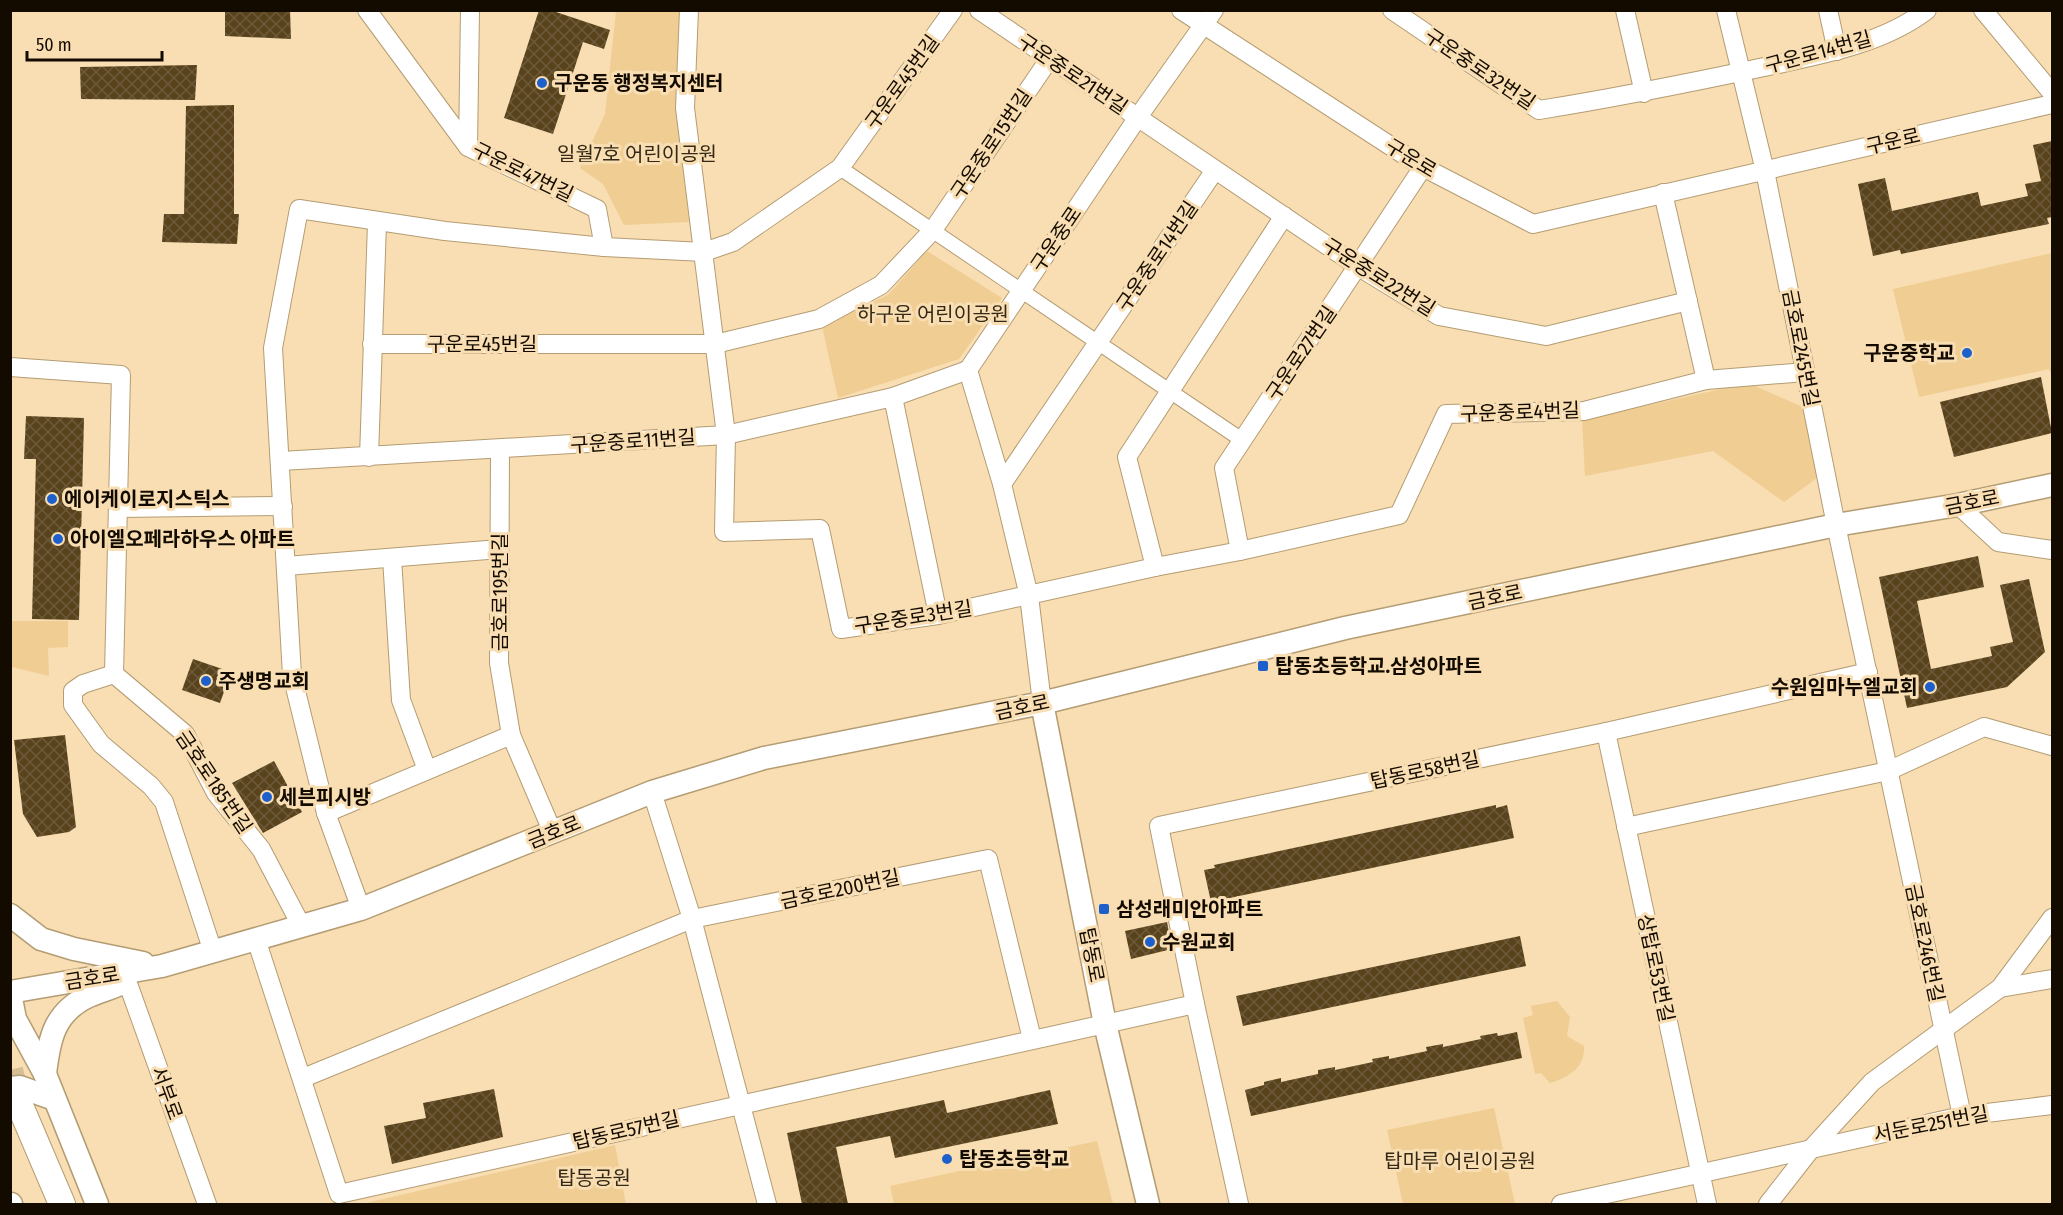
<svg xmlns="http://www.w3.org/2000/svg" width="2063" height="1215" viewBox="0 0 2063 1215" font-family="'Fira Sans Condensed','Noto Sans KR',sans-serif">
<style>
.park{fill:#f0cd92}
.building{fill:url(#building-cross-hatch)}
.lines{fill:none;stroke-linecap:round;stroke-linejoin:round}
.secondary-tunnel{stroke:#d6be97;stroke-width:26;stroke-dasharray:26 13;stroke-linecap:butt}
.pedestrian-casing{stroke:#b49c73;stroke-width:16}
.minor-casing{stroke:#b49c73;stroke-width:20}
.tertiary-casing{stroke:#b49c73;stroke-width:25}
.secondary-casing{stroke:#b49c73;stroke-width:28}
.pedestrian{stroke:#fff;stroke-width:14}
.minor{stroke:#fff;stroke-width:18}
.tertiary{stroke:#fff;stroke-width:22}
.secondary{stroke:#fff;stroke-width:26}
.poi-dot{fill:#1d60cb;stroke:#f8deb2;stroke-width:2}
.labels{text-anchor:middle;stroke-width:6;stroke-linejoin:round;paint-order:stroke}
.street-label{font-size:20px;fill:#140b00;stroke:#f8deb2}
.poi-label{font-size:20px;font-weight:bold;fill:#140b00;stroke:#f8deb2;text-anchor:start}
.park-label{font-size:20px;fill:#342916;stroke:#f8deb2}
</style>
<defs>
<pattern id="building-cross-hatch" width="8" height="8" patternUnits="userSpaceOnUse" patternTransform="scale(1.5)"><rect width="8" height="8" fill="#59431c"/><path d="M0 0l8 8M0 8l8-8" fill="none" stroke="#6c5a3a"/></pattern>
</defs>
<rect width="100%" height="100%" fill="#f8deb2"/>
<!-- park -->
<g class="park">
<path d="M616,11H681L677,109L689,222L624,225L603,184L580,168L605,114Z"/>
<path d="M927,251L1002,298L959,359L838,398L822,326L888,295Z"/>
<path d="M2052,253V376L2049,369L1919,397L1893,289Z"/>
<path d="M1748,383L1805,408L1821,475L1784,502L1713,451L1585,476L1582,420Z"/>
<path d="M10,621H68V647L48,648L49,676L12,667Z"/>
<path d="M1557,1001L1570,1017L1567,1036L1584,1046C1585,1068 1569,1077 1550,1083L1541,1073L1535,1074L1523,1018L1533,1015L1531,1006Z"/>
<path d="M1494,1108L1515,1204H1403L1387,1130Z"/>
<path d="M1097,1141L1113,1204H894L890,1186Z"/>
<path d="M615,1145L626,1204H362Z"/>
</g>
<!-- building -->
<g class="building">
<path d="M225,10H290L291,39L225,36Z"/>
<path d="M539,10H550L610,30L604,49L583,42L553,134L504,118Z"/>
<path d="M197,65L195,100L81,99L80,67Z"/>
<path d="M234,105V214H239L237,244L162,242L164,214H184L186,106Z"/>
<path d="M2052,141V217L2047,218L2049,224L1901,254L1900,250L1873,256L1858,184L1885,178L1892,211L1978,192L1981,206L2028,196L2025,184L2041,181L2033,145Z"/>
<path d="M2041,377L2052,433L1954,457L1940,402Z"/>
<path d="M26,416L84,418L79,620L32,619L36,459H24Z"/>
<path d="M1978,556L1984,587L1917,601L1931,669L1992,656L1990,647L2013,642L2000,585L2029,579L2045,652L2007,687L1907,708L1879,577Z"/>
<path d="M193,659L231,672L220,703L182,690Z"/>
<path d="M65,735L76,827L69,832L37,837L23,814L14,740Z"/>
<path d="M274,761L302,812L263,833L232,783Z"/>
<path d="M1496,805V808L1507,805L1514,838L1211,902L1204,870L1215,868L1214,865Z"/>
<path d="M1167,922L1172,949L1131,959L1125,931Z"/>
<path d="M1520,936L1526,966L1243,1026L1236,996Z"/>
<path d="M1517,1032L1522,1058L1251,1116L1245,1090L1264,1085V1082L1281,1078V1082L1318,1074V1070L1335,1067V1070L1373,1062L1372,1059L1389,1056V1059L1427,1051L1426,1047L1443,1044V1047L1481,1039L1480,1036L1497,1033L1498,1036Z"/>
<path d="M494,1089L503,1137L392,1164L384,1126L426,1118L423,1103Z"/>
<path d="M1050,1090L1058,1124L895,1158L890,1136L836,1147L848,1204H802L787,1133L944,1100L947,1113Z"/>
</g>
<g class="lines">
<!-- secondary-tunnel -->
<path class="secondary-tunnel" d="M10,1070L18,1101"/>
<defs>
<path id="pedestrian" d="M840,168L1242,440"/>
<g id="minor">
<path d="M367,10L468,147L597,209L604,247"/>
<path d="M689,10L685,108L726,435L724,532L820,529L841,629L938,615L1155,567L1240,551L1399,515L1446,414L1584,411L1706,380L1806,372"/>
<path d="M979,10L1359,267L1439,316L1546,336L1688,301"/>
<path d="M1181,10L1423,167L1533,224L2052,104"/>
<path d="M1392,10L1539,110C1614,98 1689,83 1764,67C1819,55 1881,45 1927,10"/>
<path d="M1625,10L1644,93"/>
<path d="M1726,10L1765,171L1836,525L1962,1116"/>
<path d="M1828,10L1837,51"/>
<path d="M1983,10L2052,93"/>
<path d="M468,147L470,10"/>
<path d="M1663,193L1706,380"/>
<path d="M372,344H715L819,319L881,285L933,230L1050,58"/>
<path d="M10,367L121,375L114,674"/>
<path d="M893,397L938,615"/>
<path d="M500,449L499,663L511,735L553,833"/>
<path d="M369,457L377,223"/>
<path d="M281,461L726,435L893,397L968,370"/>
<path d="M1002,484L1215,170"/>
<path d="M1958,505L1998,542L2052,550"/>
<path d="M118,508L283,506"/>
<path d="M1240,551L1224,468L1423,167"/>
<path d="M392,558L401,700L427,770"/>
<path d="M286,566L500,549"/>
<path d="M1155,567L1127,457L1284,216"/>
<path d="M114,674L83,684L73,691V705L101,744L151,786L164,802L213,952"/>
<path d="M114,674L185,734L216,793L261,849L302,927"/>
<path d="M1042,703L1029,596L1002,484L968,370L1138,117L1214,10"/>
<path d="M1606,732L1707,1204"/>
<path d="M652,792L692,919L767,1204"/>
<path d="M326,813L511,735"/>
<path d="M1626,827L1888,771L1984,727L2052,746"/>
<path d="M361,909L326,813L292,675L273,348L299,209L445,231L604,247L704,252L733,242L840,168L953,10"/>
<path d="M256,939L339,1194L1195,1004L1159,826L1606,732L1868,672"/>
<path d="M127,981L207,1204"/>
<path d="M2000,988L2052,979"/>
<path d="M1195,1004L1239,1204"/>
<path d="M303,1078L692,919L988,859L1032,1039"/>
<path d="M1561,1204L1962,1116L2052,1105"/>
<path d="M1768,1204L1811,1149L1872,1082L2000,988L2052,918"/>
</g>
<g id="tertiary">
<path d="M1042,703L1105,1024L1148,1204"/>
<path d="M10,915L41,939L74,949L143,963"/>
<path d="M10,992L162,966L361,909L652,792L764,758L1042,703L1345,628L1836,525L1958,505L2052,485"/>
<path d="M10,993L15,1019L45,1074L97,1204"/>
<path d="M45,1074C49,1039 54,1012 89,996C100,991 113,988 124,982"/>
<path d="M10,1088L20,1087L54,1099"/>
<path d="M10,1204H11"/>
</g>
<path id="secondary" d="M18,1101L62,1204"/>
</defs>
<!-- pedestrian casing -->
<use href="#pedestrian" class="pedestrian-casing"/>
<!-- minor casing -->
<use href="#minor" class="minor-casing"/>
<!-- tertiary casing -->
<use href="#tertiary" class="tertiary-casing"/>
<!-- secondary casing -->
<use href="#secondary" class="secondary-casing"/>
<!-- pedestrian -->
<use href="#pedestrian" class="pedestrian"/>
<!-- minor -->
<use href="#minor" class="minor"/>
<!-- tertiary -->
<use href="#tertiary" class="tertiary"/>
<!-- secondary -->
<use href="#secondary" class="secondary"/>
</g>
<!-- markers -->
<g class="poi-dot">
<circle cx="542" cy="83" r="6"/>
<circle cx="1967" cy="353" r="6"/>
<circle cx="52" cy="499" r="6"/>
<circle cx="58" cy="539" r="6"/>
<rect x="1257" y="660" width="12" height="12" rx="3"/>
<circle cx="206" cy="681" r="6"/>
<circle cx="1930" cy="687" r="6"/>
<circle cx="267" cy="797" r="6"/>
<rect x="1098" y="903" width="12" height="12" rx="3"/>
<circle cx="1150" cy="942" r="6"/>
<circle cx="947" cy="1159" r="6"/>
</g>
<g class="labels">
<!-- street labels -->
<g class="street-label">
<text transform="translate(1818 52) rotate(-15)" y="7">구운로14번길</text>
<text transform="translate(1480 69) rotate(34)" y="7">구운중로32번길</text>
<text transform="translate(1073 74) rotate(34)" y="7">구운중로21번길</text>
<text transform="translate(902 82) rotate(-54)" y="7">구운로45번길</text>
<text transform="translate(1893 141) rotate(-13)" y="7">구운로</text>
<text transform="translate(991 144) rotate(-56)" y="7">구운중로15번길</text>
<text transform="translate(1411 158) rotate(31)" y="7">구운로</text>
<text transform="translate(523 172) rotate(26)" y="7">구운로47번길</text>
<text transform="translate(1056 239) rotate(-56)" y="7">구운중로</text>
<text transform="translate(1157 256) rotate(-56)" y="7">구운중로14번길</text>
<text transform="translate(1379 277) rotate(32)" y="7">구운중로22번길</text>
<text x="482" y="351">구운로45번길</text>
<text transform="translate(1801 348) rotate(79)" y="7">금호로245번길</text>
<text transform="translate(1301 353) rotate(-56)" y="7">구운로27번길</text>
<text transform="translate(1520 412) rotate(-2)" y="7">구운중로4번길</text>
<text transform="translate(633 441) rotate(-4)" y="7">구운중로11번길</text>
<text transform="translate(1972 502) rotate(-11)" y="7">금호로</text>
<text transform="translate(500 592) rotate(-90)" y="7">금호로195번길</text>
<text transform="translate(1495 597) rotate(-12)" y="7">금호로</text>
<text transform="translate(913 617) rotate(-9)" y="7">구운중로3번길</text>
<text transform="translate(1022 707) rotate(-12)" y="7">금호로</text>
<text transform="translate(1425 770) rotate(-12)" y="7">탑동로58번길</text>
<text transform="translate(214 782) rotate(56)" y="7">금호로185번길</text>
<text transform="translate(554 832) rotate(-22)" y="7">금호로</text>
<text transform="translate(840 889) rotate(-12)" y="7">금호로200번길</text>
<text transform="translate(1925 943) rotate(78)" y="7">금호로246번길</text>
<text transform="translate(1092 955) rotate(79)" y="7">탑동로</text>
<text transform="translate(1656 968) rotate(78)" y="7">상탑로53번길</text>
<text transform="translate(92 978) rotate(-9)" y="7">금호로</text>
<text transform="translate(167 1093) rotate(70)" y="7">서부로</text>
<text transform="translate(1931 1124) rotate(-11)" y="7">서둔로251번길</text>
<text transform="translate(626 1130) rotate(-13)" y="7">탑동로57번길</text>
</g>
<!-- poi labels -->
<g class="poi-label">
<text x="554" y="90">구운동 행정복지센터</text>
<text x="1955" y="360" text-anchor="end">구운중학교</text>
<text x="64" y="506">에이케이로지스틱스</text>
<text x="70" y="546">아이엘오페라하우스 아파트</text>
<text x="1275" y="673">탑동초등학교.삼성아파트</text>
<text x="218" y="688">주생명교회</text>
<text x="1918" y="694" text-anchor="end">수원임마누엘교회</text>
<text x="279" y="804">세븐피시방</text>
<text x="1116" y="916">삼성래미안아파트</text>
<text x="1162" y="949">수원교회</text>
<text x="959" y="1166">탑동초등학교</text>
</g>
<!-- park labels -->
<g class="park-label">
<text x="637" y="161">일월7호 어린이공원</text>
<text x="933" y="321">하구운 어린이공원</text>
<text x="1460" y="1168">탑마루 어린이공원</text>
<text x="594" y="1185">탑동공원</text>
</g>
</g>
<!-- border -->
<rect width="2063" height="1215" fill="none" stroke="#140b00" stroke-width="24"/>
<!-- scale -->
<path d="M27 51v9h135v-9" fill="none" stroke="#140b00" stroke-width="3"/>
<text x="36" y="51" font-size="18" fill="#140b00" stroke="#f8deb2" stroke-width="4.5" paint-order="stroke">50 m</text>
</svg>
